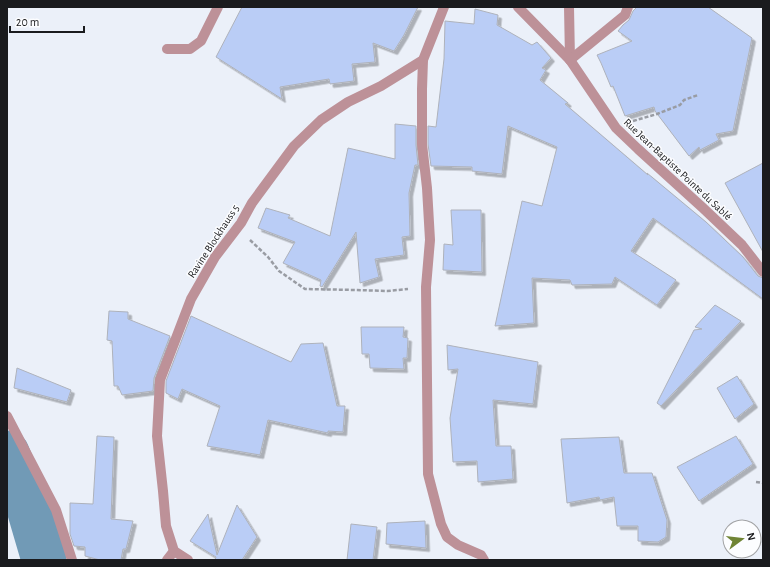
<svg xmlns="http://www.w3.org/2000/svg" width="770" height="567" viewBox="0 0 770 567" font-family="'Alegreya Sans',sans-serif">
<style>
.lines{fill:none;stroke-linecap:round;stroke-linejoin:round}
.river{stroke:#719ab6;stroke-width:45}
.building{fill:#bacdf6;stroke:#aeb2bb;filter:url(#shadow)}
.path{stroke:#999ca3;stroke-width:2.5;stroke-dasharray:4 2;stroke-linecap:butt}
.minor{stroke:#bd9198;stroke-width:10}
.labels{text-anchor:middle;stroke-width:3;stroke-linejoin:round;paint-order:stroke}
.street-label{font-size:11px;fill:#1a1b1e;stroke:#fcfdff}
</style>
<defs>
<filter id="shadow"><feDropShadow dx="3.5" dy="3.5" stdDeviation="0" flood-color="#0004"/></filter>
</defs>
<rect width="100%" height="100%" fill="#ebf0f9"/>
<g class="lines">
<!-- river -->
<path class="river" d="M7,453L27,502L44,560"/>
</g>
<!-- building -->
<g class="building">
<path d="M242,7H418L404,35L394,51L373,43L375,62L352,64L354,81L330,84L329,79L280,87L282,99L216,57Z"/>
<path d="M637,7H708L752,38L733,131L716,134L719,140L700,150L699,147L689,156L655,111L654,107L625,116L613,86L611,87L601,63L597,55L632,41L618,31L623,25L629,20L633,11Z"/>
<path d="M475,9L498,15L497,25L532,45L537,42L551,58L542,68L546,70L540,80L568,103L565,104L648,175L647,173L706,222L743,257L758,276L763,278V299L653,218L631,251L676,280L657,305L615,277L612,284L572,285L570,280L532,278L534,323L495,326L522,201L542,206L557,147L508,126L502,174L472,171V167L431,166L428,144V126L436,127L444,59L445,22V21L474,24Z"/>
<path d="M395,124L416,126V145L418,165H415L409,193L410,236L402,237L404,255L375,259L379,277L360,283L356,232L322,287L320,286L321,280L283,263L295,242L258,228L266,208L290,215L288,218L330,236L348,148L395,159Z"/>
<path d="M763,163V252L725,183Z"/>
<path d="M451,210H481L482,272L443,270L444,244L453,245Z"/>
<path d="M715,305L741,321L661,406L657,403L694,330L702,329L695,327Z"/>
<path d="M109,311L128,312V319L170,336L154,378L153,391L122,395L118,386H114L112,341L107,340Z"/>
<path d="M191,316L291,362L301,344L323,343L337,406H345L343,432L328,431V433L268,420L260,455L207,446L220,406L182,389L178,399L166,393V381Z"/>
<path d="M361,327H404L403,337L408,338L407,358H403L404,369L370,368L369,354H362Z"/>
<path d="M447,345L538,362L533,404L493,400L496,446H511L513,479L478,482L477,461L453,462L450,418L458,369L448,370Z"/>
<path d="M17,368L71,390L67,402L14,388Z"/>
<path d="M737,376L754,404L735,419L717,388Z"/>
<path d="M97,436L114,437L111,519L133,521L126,549H123L121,560H100L85,556V547L74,546L70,534V503L93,504Z"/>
<path d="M736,436L753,464L699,501L677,467Z"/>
<path d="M619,437L624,473H652L667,520L666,537L658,542L638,541V526H617L614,497L600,500L599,497L567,503L561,439Z"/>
<path d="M237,505L257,537L242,560H215L216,557L190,541L208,514L217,555Z"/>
<path d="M425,521L426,548L386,544L387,523Z"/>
<path d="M351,524L377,527L373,560H347Z"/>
</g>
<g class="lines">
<!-- path -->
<g class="path">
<path d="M633,121L657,114L680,105L684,100L698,95"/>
<path d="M250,240L268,257L279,271L305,289L357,290L387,291L408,289"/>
<path d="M756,482L763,483"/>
</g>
<!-- minor -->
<g class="minor">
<path d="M518,7L570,60L616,128L638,149L703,208L742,245L763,272"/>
<path d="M569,7L570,60"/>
<path d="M167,49H190L201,41L218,7"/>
<path d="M423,60L422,89V144L427,188L430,240L426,287L428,474L441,524L447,537L458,545L481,555L484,560"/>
<path d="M570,60L625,15L628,7"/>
<path d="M7,416L56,510L72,560"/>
<path d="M167,560L174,551"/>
<path d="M188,560L174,551L166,526L163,491L157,436L160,380L191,299L215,257L241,223L252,203L294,146L321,120L348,102L381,86L423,60L444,7"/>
</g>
</g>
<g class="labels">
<!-- street labels -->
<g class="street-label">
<text transform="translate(678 169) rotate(43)" y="4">Rue Jean-Baptiste Pointe du Sablé</text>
<text transform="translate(213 241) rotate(-57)" y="4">Ravine Blockhauss 5</text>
</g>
</g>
<!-- border -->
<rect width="770" height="567" fill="none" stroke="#1a1b1e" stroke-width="16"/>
<!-- north arrow -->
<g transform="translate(742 539) rotate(75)"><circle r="19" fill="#fcfdff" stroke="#a2a3a5"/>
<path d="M0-3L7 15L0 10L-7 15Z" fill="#6f8435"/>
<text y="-6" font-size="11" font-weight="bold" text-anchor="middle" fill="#1a1b1e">N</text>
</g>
<!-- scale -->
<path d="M10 26v6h74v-6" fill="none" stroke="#1a1b1e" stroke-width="2"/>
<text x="16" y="26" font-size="12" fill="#1a1b1e" stroke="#fcfdff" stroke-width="3" paint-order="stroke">20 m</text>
</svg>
